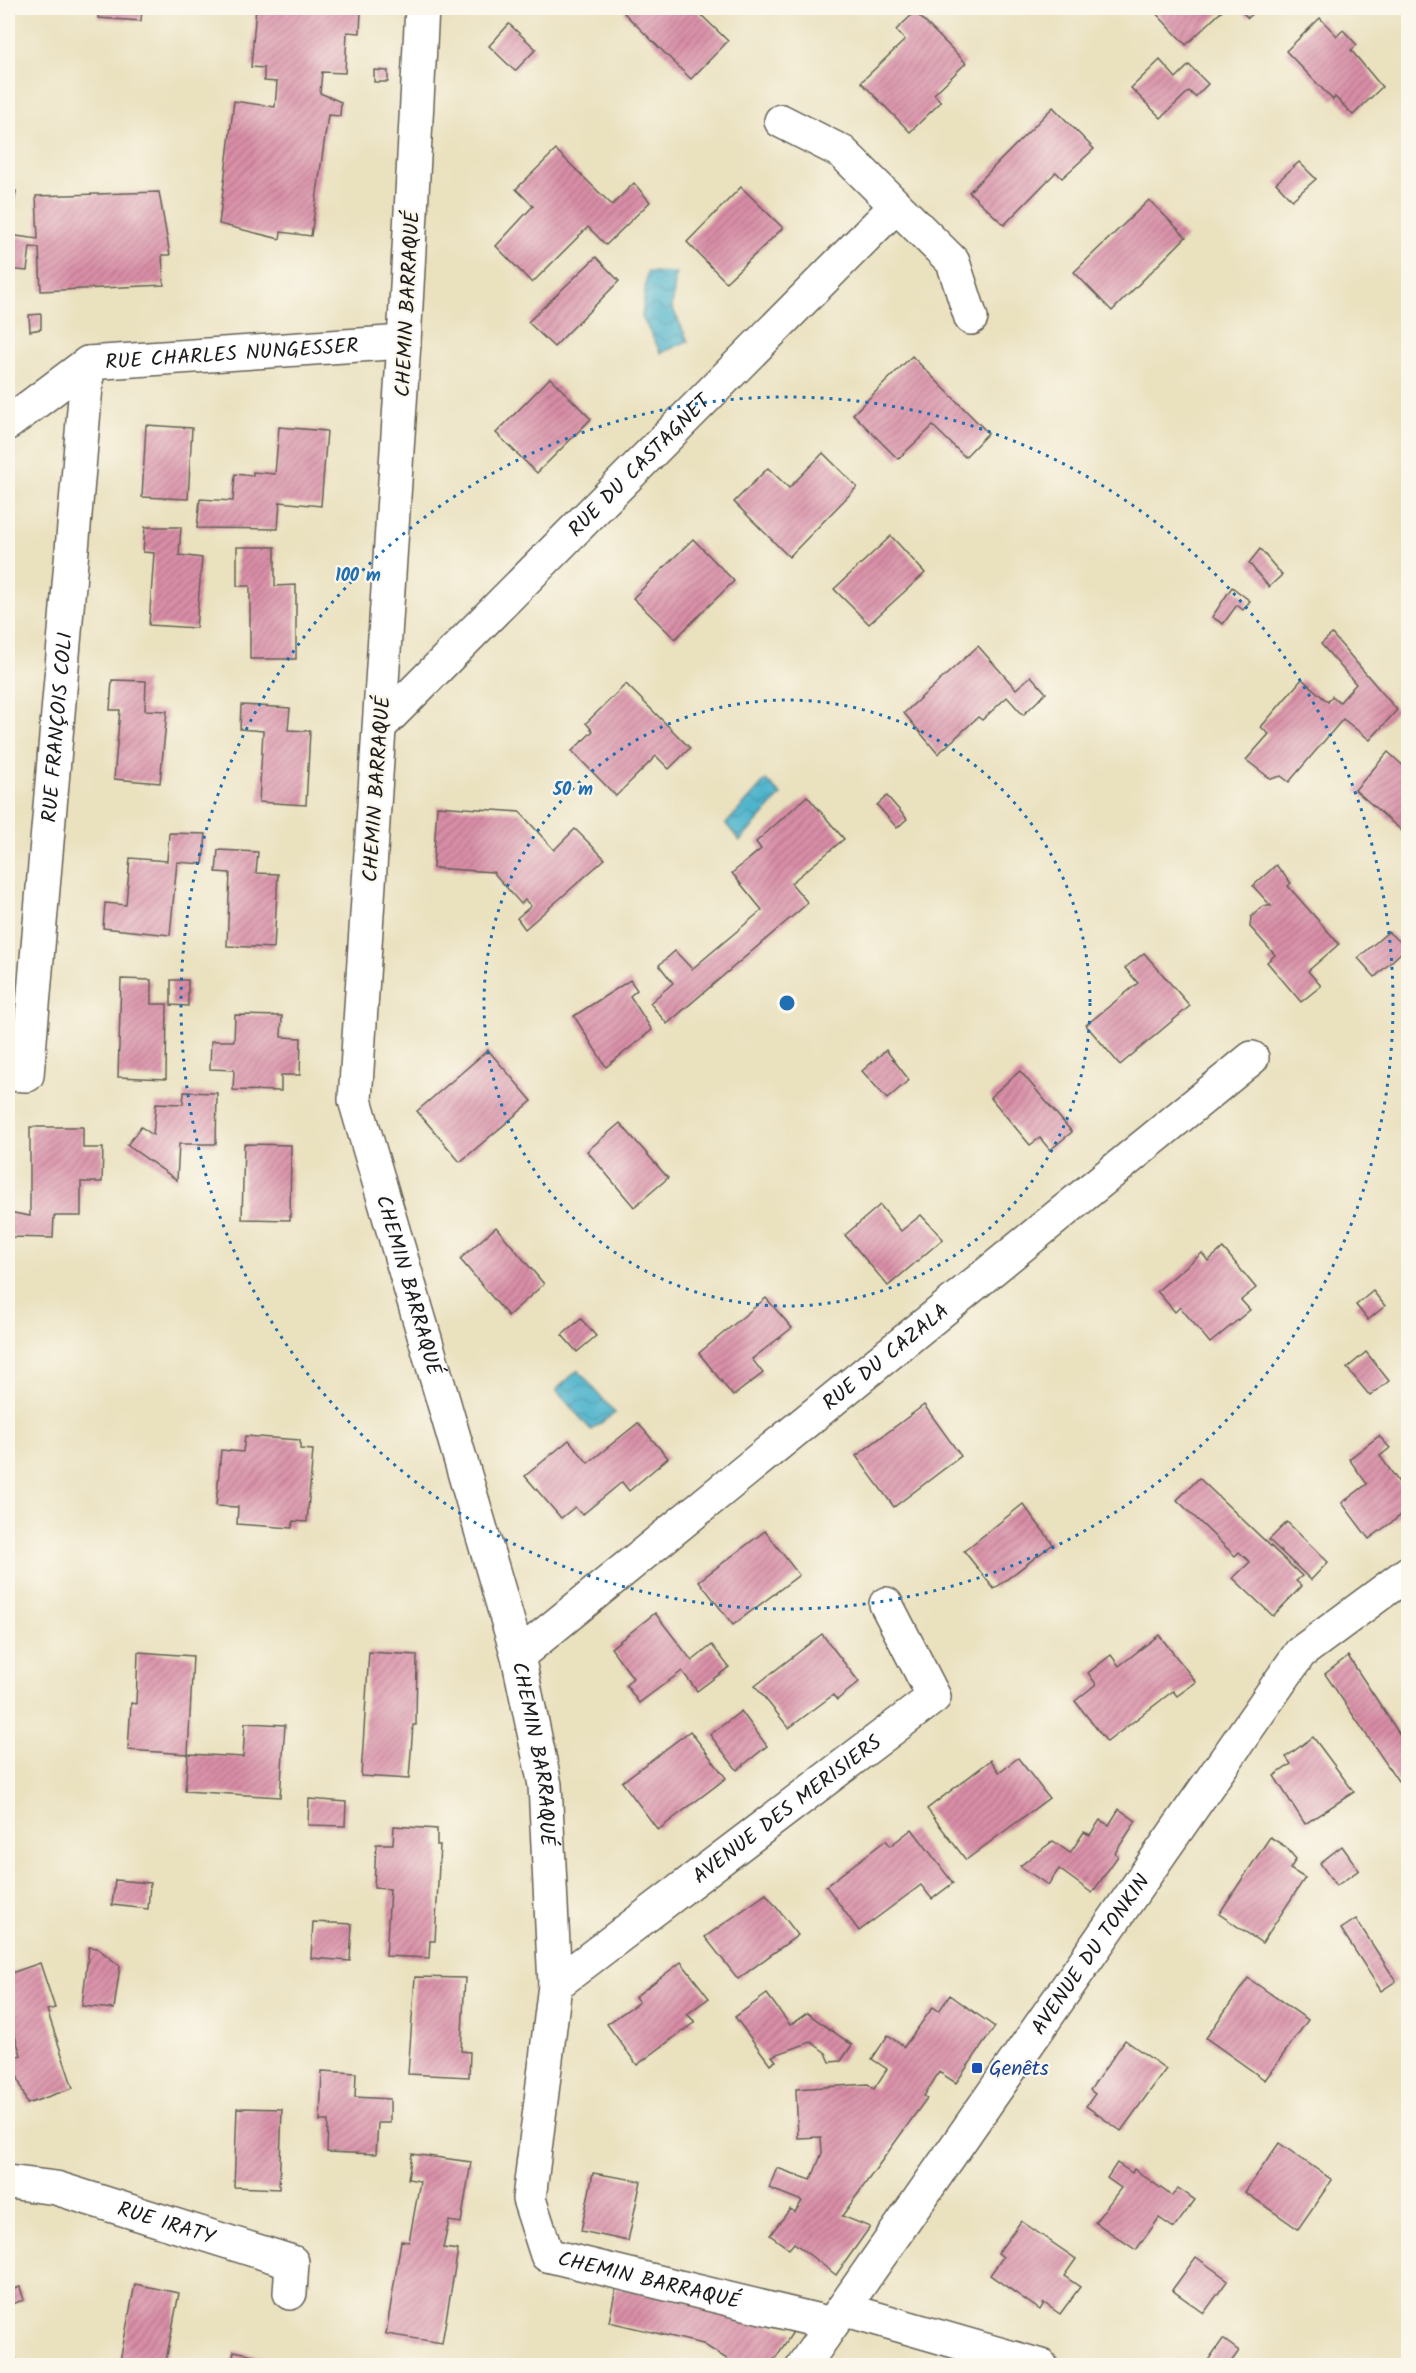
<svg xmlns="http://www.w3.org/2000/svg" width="1416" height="2373" viewBox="0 0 1416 2373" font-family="Kalam,sans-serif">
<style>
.water{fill:url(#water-waves);stroke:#356874;stroke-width:1.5}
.building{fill:url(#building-hatch)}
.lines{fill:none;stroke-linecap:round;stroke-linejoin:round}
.minor-casing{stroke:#646155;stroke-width:36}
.minor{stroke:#fff;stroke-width:33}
.ring{fill:none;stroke:#1f6fb2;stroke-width:3;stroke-dasharray:3 6}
.transit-dot{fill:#1a4fb4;stroke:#fbf7ec;stroke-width:2}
.labels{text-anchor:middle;stroke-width:4.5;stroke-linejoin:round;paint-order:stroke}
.street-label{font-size:21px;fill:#1c1c1c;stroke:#fbf7ec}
.transit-label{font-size:21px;fill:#164399;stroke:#fbf7ec;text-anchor:start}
.centre{fill:#1f6fb2;stroke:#fbf7ec;stroke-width:3}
.ring-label{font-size:18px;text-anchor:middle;font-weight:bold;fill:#1f6fb2;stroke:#fbf7ec;stroke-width:4.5;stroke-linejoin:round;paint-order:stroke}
</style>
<defs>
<pattern id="water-waves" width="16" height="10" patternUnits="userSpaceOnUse" patternTransform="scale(1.5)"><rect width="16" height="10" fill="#4eb4cc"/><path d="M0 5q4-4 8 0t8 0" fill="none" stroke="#4092a5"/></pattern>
<pattern id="building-hatch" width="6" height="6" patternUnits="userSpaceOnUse" patternTransform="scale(1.5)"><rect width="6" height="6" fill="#d98ea7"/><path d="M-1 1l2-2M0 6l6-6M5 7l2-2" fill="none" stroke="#af7387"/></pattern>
</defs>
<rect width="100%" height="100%" fill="#fbf7ec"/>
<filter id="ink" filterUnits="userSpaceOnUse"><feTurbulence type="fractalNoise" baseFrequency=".0167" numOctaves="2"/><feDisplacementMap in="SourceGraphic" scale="12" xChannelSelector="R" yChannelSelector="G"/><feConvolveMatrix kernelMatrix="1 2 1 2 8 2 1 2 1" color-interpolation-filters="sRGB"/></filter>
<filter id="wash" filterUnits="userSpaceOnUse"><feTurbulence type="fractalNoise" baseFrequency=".008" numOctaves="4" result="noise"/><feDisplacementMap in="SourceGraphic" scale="24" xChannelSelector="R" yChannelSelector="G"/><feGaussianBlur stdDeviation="1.35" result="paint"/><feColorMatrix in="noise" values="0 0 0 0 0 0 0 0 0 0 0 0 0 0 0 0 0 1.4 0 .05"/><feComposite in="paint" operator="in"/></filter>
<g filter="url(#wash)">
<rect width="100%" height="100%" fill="#eae1bf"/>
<!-- water -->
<g class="water">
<path d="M647,272L676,273L672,307L688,341L661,353L642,317Z"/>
<path d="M766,780L781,795L740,841L726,824Z"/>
<path d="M578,1370L615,1413L591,1430L556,1390Z"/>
</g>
<g id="blocks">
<!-- building -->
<g class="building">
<path d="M99,8H142L141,21L98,18Z"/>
<path d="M256,8H349V10L361,11L360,33L347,32L345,73L322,72L320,93L341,102L340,116L328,115L311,236L281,232L280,239L219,224L234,101L275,107L277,82L264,81V68L251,67Z"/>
<path d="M629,8H694L728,41L691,79L624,13Z"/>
<path d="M1151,8H1225L1186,45Z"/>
<path d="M1238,8H1259L1248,18Z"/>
<path d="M915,12L966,63L934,94L941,102L910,132L861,82L905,40L896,30Z"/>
<path d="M1320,18L1337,36L1343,30L1357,45L1351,50L1382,87L1353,115L1335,97L1333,100L1286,51Z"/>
<path d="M509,24L536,49L515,71L489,46Z"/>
<path d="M1160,60L1176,78L1189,65L1208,84L1195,97L1189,91L1161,118L1131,88Z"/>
<path d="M374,70L388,71V82H374Z"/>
<path d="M1053,107L1094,149L1062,178L1056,172L1004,225L969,192Z"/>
<path d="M556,150L612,205L634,183L650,202L606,245L588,227L532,283L496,246L533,206L516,189Z"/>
<path d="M1299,162L1316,179L1292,200L1276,183Z"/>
<path d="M741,187L783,228L726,282L687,242Z"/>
<path d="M8,189L16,191L9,235L38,239L36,196L159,192L170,255H162L164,285L41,291L39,248L30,247L27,271L8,269Z"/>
<path d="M1149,200L1186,237L1112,311L1074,272Z"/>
<path d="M596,257L619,281L554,347L528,322Z"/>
<path d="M41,314V329L30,331L29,315Z"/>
<path d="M912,356L988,433L965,457L933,426L898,459L853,414Z"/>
<path d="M550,378L591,419L537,473L496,433Z"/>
<path d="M146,425L192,428L188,499L142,497Z"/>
<path d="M279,427L327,431L321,506L280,502L278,529L197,528L200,499L233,501L235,474L253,476V472L275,474Z"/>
<path d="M823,453L857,487L789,557L734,502L768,468L789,488Z"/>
<path d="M145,527H181L179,555L202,558L196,628L149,625L154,553L143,552Z"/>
<path d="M891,536L925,573L869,624L834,589Z"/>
<path d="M693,539L734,581L675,639L633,598Z"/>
<path d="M237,547H275V586L296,585V659H250V586H237Z"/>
<path d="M1260,549L1282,575L1269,587L1249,563Z"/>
<path d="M1232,587L1250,601L1243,610L1237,605L1223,624L1212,617Z"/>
<path d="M1332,634L1397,710L1370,740L1343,719L1289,782L1281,776L1271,779L1246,760L1269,734L1261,727L1302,679L1328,702L1332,696L1340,702L1356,684L1321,644Z"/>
<path d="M978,646L1016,689L1031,676L1046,693L1023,715L1007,697L982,720L978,717L938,754L904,713Z"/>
<path d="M112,680L146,681L145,710L167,711L160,783L114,779L120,710H110Z"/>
<path d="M626,684L690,748L669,769L656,756L616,796L572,751L593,731L586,723Z"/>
<path d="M241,705L290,708L288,730L310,731L306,805L259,802L263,731L240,729Z"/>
<path d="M1388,752L1408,770V836L1355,790Z"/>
<path d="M807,796L844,839L791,883L808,903L667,1024L650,1003L673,983L659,965L675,951L692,969L762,910L732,873L761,849L756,842Z"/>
<path d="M887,796L907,819L897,828L877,805Z"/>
<path d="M437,806L520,812L554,850L575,829L605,859L525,929L517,918L531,906L525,900L521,904L493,872L433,868Z"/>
<path d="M169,833L206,834L203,864L177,862L170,935L103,928L105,903L126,905L130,858L167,861Z"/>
<path d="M218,850L258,852L256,873L278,874L274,948L227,946L230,873L216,872Z"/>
<path d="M1276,865L1291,883L1288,886L1339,944L1308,971L1321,986L1301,1002L1267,962L1275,955L1250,927L1251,917L1263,906H1271L1253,886Z"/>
<path d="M1388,932L1407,947L1375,977L1358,958Z"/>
<path d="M1144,953L1190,1006L1120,1065L1086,1025L1138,983L1125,968Z"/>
<path d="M121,979L151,980V1004H167L166,1079L118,1077Z"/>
<path d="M171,980H188V1006L171,1005Z"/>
<path d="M630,980L637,990L630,996L652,1030L606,1067L574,1016Z"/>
<path d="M235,1015L282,1016L281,1037L301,1038L300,1075H281V1091L233,1090L234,1070L210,1069L211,1041H234Z"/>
<path d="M488,1050L532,1101L460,1162L417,1111Z"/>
<path d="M886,1050L909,1080L887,1099L862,1071Z"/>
<path d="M1020,1071L1072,1132L1050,1150L1040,1138L1030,1145L990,1097Z"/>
<path d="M184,1092L217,1093L216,1144H179L177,1180L127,1145L141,1127L153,1135L156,1103L183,1104Z"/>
<path d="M620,1123L668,1178L634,1207L587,1151Z"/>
<path d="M30,1127H83V1148H103L102,1182H81V1216H54L53,1238L8,1237V1212L30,1216Z"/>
<path d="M244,1144L291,1145L290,1220L242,1219Z"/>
<path d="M880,1205L901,1231L921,1215L943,1239L888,1286L845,1235Z"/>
<path d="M496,1227L544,1284L508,1316L460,1259Z"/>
<path d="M1223,1248L1256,1288L1241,1300L1250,1310L1210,1343L1180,1307L1175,1312L1157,1291L1202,1253L1208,1261Z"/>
<path d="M1373,1291L1385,1306L1368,1320L1356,1305Z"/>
<path d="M766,1298L792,1328L752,1359L763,1373L733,1396L699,1353Z"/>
<path d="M581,1319L596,1336L577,1352L562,1335Z"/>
<path d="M1366,1352L1389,1381L1370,1396L1347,1368Z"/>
<path d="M924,1405L961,1456L894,1507L856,1456Z"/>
<path d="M638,1423L668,1458L629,1491L622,1482L582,1515L575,1507L561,1518L525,1476L569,1440L588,1463Z"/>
<path d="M245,1436L300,1440V1449L313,1450L307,1522L293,1521L292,1528L237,1524L238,1507L216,1506L221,1450L243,1452Z"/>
<path d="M1379,1436L1390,1448L1380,1456L1408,1495V1510L1369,1539L1342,1503L1367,1484L1349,1459Z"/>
<path d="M1199,1478L1302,1576L1296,1581L1302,1586L1273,1616L1233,1578L1250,1562L1239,1552L1235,1556L1177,1500Z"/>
<path d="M1023,1504L1053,1544L994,1589L964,1551Z"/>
<path d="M1287,1522L1328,1562L1311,1580L1269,1540Z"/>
<path d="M765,1531L799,1575L733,1625L699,1581Z"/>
<path d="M655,1613L692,1661L712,1645L729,1667L697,1691L682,1671L639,1703L626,1685L633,1678L611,1648Z"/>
<path d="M822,1634L859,1682L837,1700L833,1695L789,1728L755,1686Z"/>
<path d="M1159,1635L1196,1682L1177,1696L1173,1691L1107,1742L1075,1701L1096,1684L1088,1673L1111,1655L1119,1666Z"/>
<path d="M138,1652L193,1656L188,1754L243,1757L245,1723L285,1725L280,1797L185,1791L188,1754L128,1750L131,1703L136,1704Z"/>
<path d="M369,1652L417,1655L416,1725H413L409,1779L361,1776Z"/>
<path d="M1348,1656L1408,1747V1774L1398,1781L1325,1674Z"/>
<path d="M741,1711L767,1746L737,1770L710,1735Z"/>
<path d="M690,1731L726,1778L658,1830L622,1782Z"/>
<path d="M1313,1737L1354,1792L1305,1824L1274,1776L1291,1764L1286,1757Z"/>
<path d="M1018,1758L1049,1798L966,1860L927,1809L991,1760L999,1772Z"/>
<path d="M309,1799L346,1802L345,1826L308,1825Z"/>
<path d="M1119,1809L1136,1821L1115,1853L1118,1856L1092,1893L1059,1869L1048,1885L1020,1866L1053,1841L1070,1853L1084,1832L1090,1835L1100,1820L1109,1825Z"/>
<path d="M394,1826L437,1829V1845H440L435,1941H430L429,1958L386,1956L390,1889L374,1888L376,1844H393Z"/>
<path d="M912,1829L953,1883L932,1899L921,1885L859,1931L826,1886L886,1840L890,1846Z"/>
<path d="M1270,1837L1286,1847L1296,1859L1290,1869L1305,1878L1262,1943L1219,1914Z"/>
<path d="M1342,1846L1359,1870L1336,1886L1320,1863Z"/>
<path d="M115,1880L150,1883L148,1909L112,1905Z"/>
<path d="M766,1894L798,1935L738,1979L705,1937Z"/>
<path d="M1356,1919L1396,1981L1381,1991L1341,1929Z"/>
<path d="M313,1922L352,1924L350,1961L311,1958Z"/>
<path d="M89,1947L97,1948L120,1966L114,2009L82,2006Z"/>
<path d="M681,1962L709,1998L687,2014L695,2022L637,2065L607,2024L639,2002L635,1997Z"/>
<path d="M40,1963L55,2008L47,2010L73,2088L27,2104L11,2058L21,2055L8,2014V1974Z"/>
<path d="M415,1977L465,1978L461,2051L470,2052L469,2077L408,2074Z"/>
<path d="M1248,1978L1308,2020L1265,2080L1206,2038Z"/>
<path d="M767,1994L790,2025L807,2013L852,2045L841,2061L830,2062L826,2053L811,2042L772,2056L776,2061L770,2064L735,2017Z"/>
<path d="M950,1995L995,2027L956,2083L939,2072L924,2096L927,2098L842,2216L870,2227L836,2275L794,2243L789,2249L770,2235L790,2209L795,2212L802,2201L769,2188L777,2168L811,2180L822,2153L821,2137L798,2138L796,2089L868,2084L874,2089L887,2069L872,2059L888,2035L904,2047L933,2007L939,2011Z"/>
<path d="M1125,2040L1166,2069L1121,2131L1086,2106L1095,2094L1090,2090Z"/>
<path d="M322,2071L356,2073L355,2097L390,2099V2123H378L376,2154L327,2152L328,2121H320Z"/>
<path d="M237,2108L282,2109L279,2189L234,2187Z"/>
<path d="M1279,2143L1332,2180L1298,2229L1245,2192Z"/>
<path d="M412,2154L471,2162L461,2223L449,2221L443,2248L458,2250L442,2343L386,2334L401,2241L409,2242L420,2181L408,2179Z"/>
<path d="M1117,2163L1132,2173L1134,2169L1172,2196L1178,2188L1195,2200L1174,2228L1159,2218L1136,2250L1095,2222L1121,2188L1107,2178Z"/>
<path d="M593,2173L641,2181L628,2241L581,2231Z"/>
<path d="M1021,2221L1076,2259L1064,2276L1080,2287L1060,2314L1044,2303L1040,2310L990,2275L1003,2257L998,2253Z"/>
<path d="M1196,2257L1228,2280L1204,2313L1172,2290Z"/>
<path d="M135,2284L179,2293L165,2366H119Z"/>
<path d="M20,2287L24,2300L8,2305V2291Z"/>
<path d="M616,2287L711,2306L793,2332L770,2366H738L703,2344L609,2322Z"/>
<path d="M8,2334L18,2366H8Z"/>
<path d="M1223,2339L1239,2351L1228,2366H1204Z"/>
<path d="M234,2351L288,2362L287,2366H231Z"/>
</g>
</g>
</g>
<g filter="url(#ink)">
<use href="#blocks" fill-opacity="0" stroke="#646155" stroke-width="1.5"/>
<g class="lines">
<defs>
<g id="minor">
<path id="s1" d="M422,8L404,342L355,1100L518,1656L545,1785L555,1985L529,2199L547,2255L832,2324"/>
<path d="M781,121L842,152L953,262L971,318"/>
<path id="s2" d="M8,423L88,363L404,342"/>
<path id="s3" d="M381,725L896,206"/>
<path id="s4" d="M8,1074L27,1075L88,363"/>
<path id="s5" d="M518,1656L1252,1058"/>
<path id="s6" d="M555,1985L934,1697L886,1604"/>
<path id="s7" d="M8,2182L56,2188L292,2262L290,2293"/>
<path d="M843,2309L1041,2366"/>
<path id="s8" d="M803,2366L1300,1653L1408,1573"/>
</g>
</defs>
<!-- minor casing -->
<use href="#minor" class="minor-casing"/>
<!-- minor -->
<use href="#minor" class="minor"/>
</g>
</g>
<!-- distance rings -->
<g class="ring">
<circle cx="787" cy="1003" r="303"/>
<circle cx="787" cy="1003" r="606"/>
</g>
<!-- markers -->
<rect class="transit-dot" x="971" y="2062" width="12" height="12" rx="3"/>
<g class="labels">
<!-- street labels -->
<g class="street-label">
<text transform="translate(407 304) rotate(-87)" y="7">CHEMIN BARRAQUÉ</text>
<text dy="7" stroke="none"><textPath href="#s2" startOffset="244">RUE CHARLES NUNGESSER</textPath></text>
<text dy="7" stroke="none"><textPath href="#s3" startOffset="366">RUE DU CASTAGNET</textPath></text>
<text dy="7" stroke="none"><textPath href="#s4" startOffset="368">RUE FRANÇOIS COLI</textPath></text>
<text transform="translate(376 789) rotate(-86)" y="7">CHEMIN BARRAQUÉ</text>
<text dy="7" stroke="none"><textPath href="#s1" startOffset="1287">CHEMIN BARRAQUÉ</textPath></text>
<text dy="7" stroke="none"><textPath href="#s5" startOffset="474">RUE DU CAZALA</textPath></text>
<text dy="7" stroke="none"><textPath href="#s1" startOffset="1773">CHEMIN BARRAQUÉ</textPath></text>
<text dy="7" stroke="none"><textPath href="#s6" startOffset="291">AVENUE DES MERISIERS</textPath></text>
<text dy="7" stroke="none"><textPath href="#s8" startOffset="502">AVENUE DU TONKIN</textPath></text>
<text dy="7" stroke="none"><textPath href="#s7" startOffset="164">RUE IRATY</textPath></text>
<text dy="7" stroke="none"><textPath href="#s1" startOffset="2385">CHEMIN BARRAQUÉ</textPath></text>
</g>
<!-- transit labels -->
<g class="transit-label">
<text x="989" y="2075">Genêts</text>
</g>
</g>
<circle cx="787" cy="1003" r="9" class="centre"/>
<g class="ring-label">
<text x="358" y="581">100 m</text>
<text x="573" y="795">50 m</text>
</g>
<!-- margin -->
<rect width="1416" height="2373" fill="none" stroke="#fbf7ec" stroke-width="30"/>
</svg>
